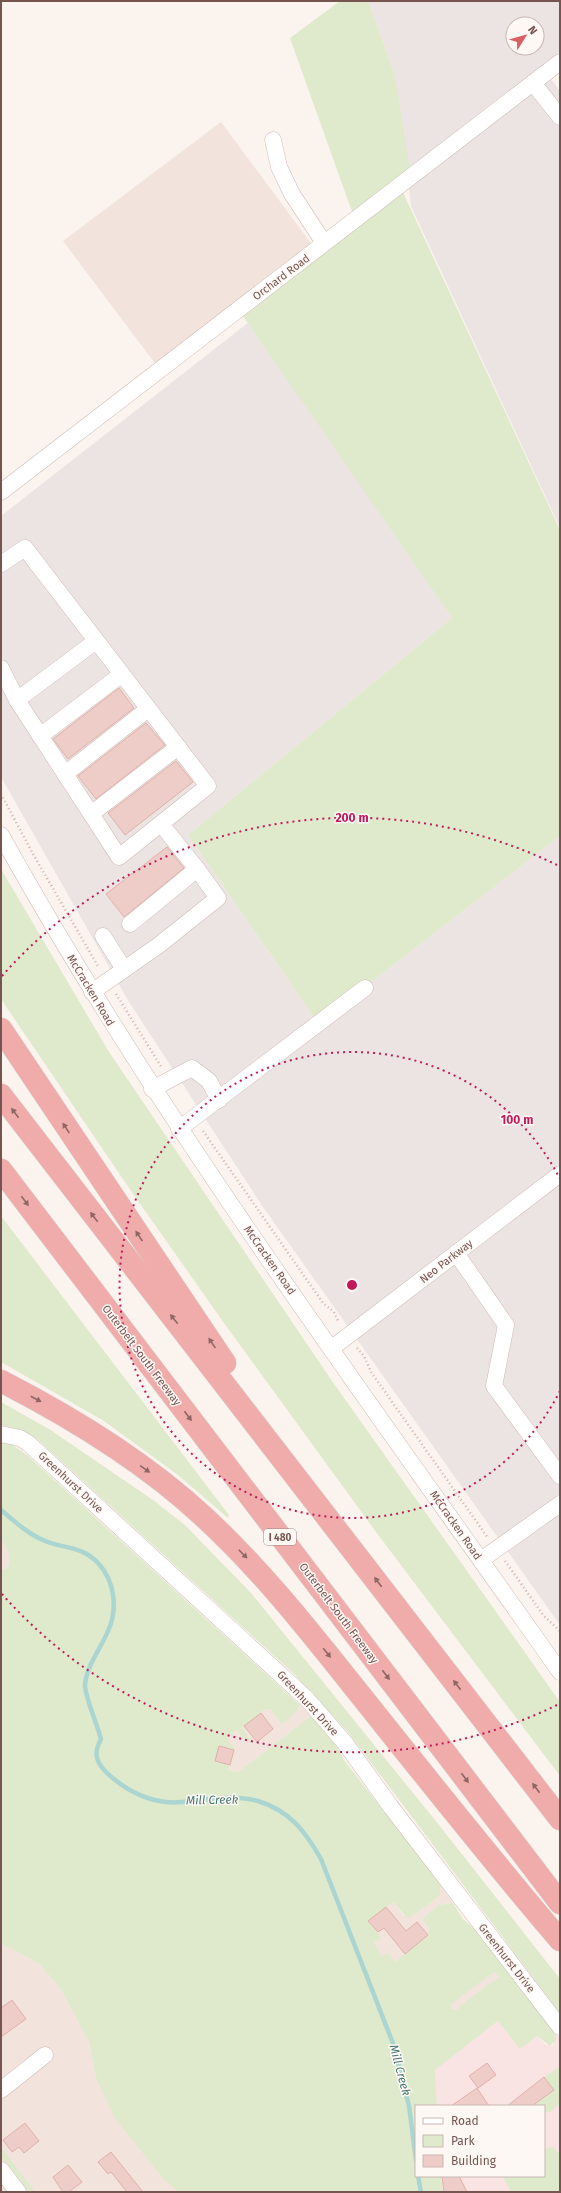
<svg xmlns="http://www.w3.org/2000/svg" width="561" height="2193" viewBox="0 0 561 2193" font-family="'Fira Sans',sans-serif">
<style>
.residential{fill:#f2e3dc}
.commercial{fill:#fae4e3}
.industrial{fill:#ece4e2;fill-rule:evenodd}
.green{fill:#dfe9cc;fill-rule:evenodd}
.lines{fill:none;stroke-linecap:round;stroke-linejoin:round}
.stream{stroke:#aad5d1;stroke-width:4.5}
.building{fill:#eecdc8;stroke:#e0b1a9}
.minor-casing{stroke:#d0bbb6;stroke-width:17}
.highway-casing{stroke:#d9cfce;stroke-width:23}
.path{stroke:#d4b0aa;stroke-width:2.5;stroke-dasharray:1 3;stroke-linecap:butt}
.minor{stroke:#fff;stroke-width:16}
.highway{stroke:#efacab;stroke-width:22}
.oneway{fill:#8e6663}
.ring{fill:none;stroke:#c2185b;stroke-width:2;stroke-dasharray:2 4}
.labels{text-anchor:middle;stroke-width:3;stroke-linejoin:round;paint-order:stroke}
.shield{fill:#fef8f4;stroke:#9f8682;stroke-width:1}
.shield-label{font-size:10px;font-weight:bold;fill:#765551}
.street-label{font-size:11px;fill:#765551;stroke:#fef8f4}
.water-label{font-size:12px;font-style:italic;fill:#467875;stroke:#fef8f4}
.centre{fill:#c2185b;stroke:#fef8f4;stroke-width:2}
.ring-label{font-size:12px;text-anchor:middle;font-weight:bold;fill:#c2185b;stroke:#fef8f4;stroke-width:3;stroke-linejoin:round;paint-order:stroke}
</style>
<rect width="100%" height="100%" fill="#fbf3ee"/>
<!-- residential -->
<g class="residential">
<path d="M221,122L316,250L160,370L63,241Z"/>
<path d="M1,1539L9,1554V1563L7,1568L1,1570Z"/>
<path d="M300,1705L311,1716L238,1772L228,1770L230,1765L215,1761L219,1746L235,1749L226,1738L236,1730L247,1742H253L242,1728L265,1709H270L282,1723L299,1708Z"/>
<path d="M440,1884L453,1903L443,1904L422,1919L429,1928L428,1935L395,1962L381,1956L374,1942L381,1939L368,1921L393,1902L404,1916H412L438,1897Z"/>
<path d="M1,1943L41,1965L61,1990L89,2042L96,2078L165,2181L179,2192H1Z"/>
<path d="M494,1972L499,1977L467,2000L457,2011L451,2009L450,2004Z"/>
</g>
<!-- commercial -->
<path class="commercial" d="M498,2021L537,2036L545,2044L552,2046L554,2043L555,2032L560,2038V2169L532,2192H443L441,2176H544V2106H437L434,2070Z"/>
<!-- industrial -->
<g class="industrial">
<path d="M368,1H560V62L546,73L560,91V528L411,206L395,75ZM513,24H537V48H513Z"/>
<path d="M249,322L452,618L188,835L318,1023L560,836V1625L263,1207L129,1002L1,777V516Z"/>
</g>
<!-- green -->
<g class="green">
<path d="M340,1H368L395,75L411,177L400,186L560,530V836L318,1023L188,835L452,618L238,309L355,220L290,38Z"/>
<path d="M1,869L109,1052L332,1381L560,1702V1776L376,1532L224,1323L129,1188L1,999Z"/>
<path d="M1,1216L229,1515L228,1518L178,1475L104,1421L1,1362Z"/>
<path d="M1,1402L49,1429L153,1500L185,1525L251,1593L439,1825L560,1979V2013L347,1731L293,1673L37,1439L22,1430L1,1425Z"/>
<path d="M1,1442L10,1443L27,1455L300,1705L296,1712L282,1724L270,1709H265L242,1728L253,1742H247L236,1730L227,1738L235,1749L228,1770L238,1772L311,1716L338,1748L344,1760L440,1884V1893L438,1897L412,1916L407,1918L393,1902L369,1920L381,1939L374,1942L381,1956L388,1953L395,1962L428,1935L429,1928L422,1919L439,1905L453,1903L463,1919L477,1931L555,2032L556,2040L550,2046L537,2036L520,2049L498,2021L435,2070L437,2106H416V2176H441L443,2192H179L165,2181L115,2118L96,2078L89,2042L61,1990L41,1965L1,1943V1570L7,1568L9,1563V1554L1,1539ZM494,1972L499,1977L467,2000L457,2010L451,2009V2004Z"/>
<path d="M560,2066V2104L550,2112L544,2113V2106H533L553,2090L544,2077Z"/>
<path d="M1,2147L35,2192H29L1,2156Z"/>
<path d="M553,2147L560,2154V2192H511L502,2176H544V2149Z"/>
</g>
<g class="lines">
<!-- stream -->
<g class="stream">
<path d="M1,1510C14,1521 27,1533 43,1540C62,1549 81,1545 98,1563C115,1581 118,1609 108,1631C101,1648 87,1665 85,1684C84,1694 98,1727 101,1739C94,1752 95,1760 105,1771C125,1791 153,1805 182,1802C206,1800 234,1794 258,1801C290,1811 305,1831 321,1859L394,2046L409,2106L416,2160"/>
<path d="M418,2176L421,2192"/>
</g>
</g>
<!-- building -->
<g class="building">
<path d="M119,688L134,708L68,759L53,739Z"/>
<path d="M146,723L165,745L96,799L78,776Z"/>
<path d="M176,761L193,782L125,835L108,813Z"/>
<path d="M167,847L184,868L124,917L106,894Z"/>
<path d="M261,1713L273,1729L257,1742L244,1726Z"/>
<path d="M219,1746L234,1750L230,1765L215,1761Z"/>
<path d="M386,1907L406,1931L417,1922L428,1935L405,1954L384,1928L378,1932L368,1921Z"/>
<path d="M12,2000L26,2019L1,2037V2008Z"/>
<path d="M487,2063L496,2075L478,2088L469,2076Z"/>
<path d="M544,2077L554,2090L532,2106H507Z"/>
<path d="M477,2088L489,2106H451Z"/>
<path d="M25,2123L39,2141L24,2153L19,2147L12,2152L3,2140Z"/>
<path d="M111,2152L143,2192H127L111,2172L108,2174L98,2162Z"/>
<path d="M68,2165L82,2182L69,2192H63L53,2177Z"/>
<path d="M442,2176H459L467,2192H444Z"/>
</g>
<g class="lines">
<defs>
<g id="minor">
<path d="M533,83L560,117"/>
<path d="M273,140L279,167L292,194L324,243"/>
<path d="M1,492L560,62"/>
<path d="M1,564L25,548L208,786L119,857L17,700L1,668"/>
<path d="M17,700L96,641"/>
<path d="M40,736L122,674"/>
<path d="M65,774L148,709"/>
<path d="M91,814L178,747"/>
<path d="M161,824L197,869"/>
<path d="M1,835C164,1128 367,1398 560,1672"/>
<path d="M103,936L124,969"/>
<path d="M92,992L159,945L218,898L197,869L130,924"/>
<path d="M152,1089L192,1068L209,1081L219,1100"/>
<path d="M179,1129L365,988"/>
<path d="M456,1253L506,1325L494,1386L560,1476"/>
<path d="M332,1348L560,1174"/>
<path d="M1,1434L20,1438L28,1443L307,1699L345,1743L391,1807L560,2027"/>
<path d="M481,1560L560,1504"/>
<path d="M1,2090L45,2055"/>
<path d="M1,2170L18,2192"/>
</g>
<g id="highway">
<path d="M1,1029L225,1363"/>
<path d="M1,1095L560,1819"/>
<path d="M1,1170L560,1903"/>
<path d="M1,1381C73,1418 144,1461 204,1517C266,1574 317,1641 370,1707C432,1785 495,1864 560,1940"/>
</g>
</defs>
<!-- minor casing -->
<use href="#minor" class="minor-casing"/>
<!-- highway casing -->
<use href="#highway" class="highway-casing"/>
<!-- path -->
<g class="path">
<path d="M1,794L33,854L99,968"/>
<path d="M116,994L162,1068"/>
<path d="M203,1131L323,1303L334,1312L339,1323"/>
<path d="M357,1348L364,1356L371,1372L488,1538"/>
<path d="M505,1561L544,1616L560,1631"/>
</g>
<!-- minor -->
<use href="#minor" class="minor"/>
<!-- highway -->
<use href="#highway" class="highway"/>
</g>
<!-- one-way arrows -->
<defs><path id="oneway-solid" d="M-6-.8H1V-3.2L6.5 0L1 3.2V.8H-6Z"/></defs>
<g class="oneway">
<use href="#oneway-solid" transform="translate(15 1113) rotate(-127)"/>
<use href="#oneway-solid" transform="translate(66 1128) rotate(-123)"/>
<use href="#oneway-solid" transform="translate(25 1201) rotate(53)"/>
<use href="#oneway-solid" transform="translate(94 1217) rotate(-127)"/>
<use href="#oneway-solid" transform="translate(139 1236) rotate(-124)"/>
<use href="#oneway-solid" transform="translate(174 1319) rotate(-128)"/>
<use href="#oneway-solid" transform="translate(212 1343) rotate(-124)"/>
<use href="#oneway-solid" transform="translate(36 1399) rotate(28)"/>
<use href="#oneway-solid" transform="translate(188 1416) rotate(53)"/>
<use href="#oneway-solid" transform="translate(145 1469) rotate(35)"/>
<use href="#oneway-solid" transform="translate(243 1554) rotate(45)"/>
<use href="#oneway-solid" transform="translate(378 1582) rotate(-127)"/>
<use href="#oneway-solid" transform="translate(327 1653) rotate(51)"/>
<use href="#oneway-solid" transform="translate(386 1675) rotate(53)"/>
<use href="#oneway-solid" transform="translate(457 1685) rotate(-127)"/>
<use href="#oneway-solid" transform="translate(465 1778) rotate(53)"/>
<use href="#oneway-solid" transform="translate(536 1788) rotate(-127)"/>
</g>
<!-- distance rings -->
<g class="ring">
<path d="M560 1391A233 233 0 1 1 560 1179"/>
<path d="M557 1705A467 467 0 0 1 2 1594M2 976A467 467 0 0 1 557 865"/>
</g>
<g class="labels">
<!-- shield labels -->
<rect class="shield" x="264" y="1529" width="32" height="16" rx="3"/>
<g class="shield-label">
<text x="280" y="1541">I 480</text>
</g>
<!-- street labels -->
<g class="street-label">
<text transform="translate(281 277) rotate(-37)" y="4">Orchard Road</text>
<text transform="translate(91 990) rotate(59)" y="4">McCracken Road</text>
<text transform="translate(270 1260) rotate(55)" y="4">McCracken Road</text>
<text transform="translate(446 1261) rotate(-38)" y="4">Neo Parkway</text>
<text transform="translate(142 1355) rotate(53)" y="4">Outerbelt South Freeway</text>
<text transform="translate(71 1482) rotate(43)" y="4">Greenhurst Drive</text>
<text transform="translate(456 1525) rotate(55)" y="4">McCracken Road</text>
<text transform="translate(339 1613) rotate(53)" y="4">Outerbelt South Freeway</text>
<text transform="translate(308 1703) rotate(47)" y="4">Greenhurst Drive</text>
<text transform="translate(507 1958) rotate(52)" y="4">Greenhurst Drive</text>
</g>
<!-- water labels -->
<g class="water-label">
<text transform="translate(212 1800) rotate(-1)" y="4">Mill Creek</text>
<text transform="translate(400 2070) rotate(75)" y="4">Mill Creek</text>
</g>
</g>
<circle cx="352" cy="1285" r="6" class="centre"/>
<g class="ring-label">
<text x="352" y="822">200 m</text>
<text x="517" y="1124">100 m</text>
</g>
<!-- border -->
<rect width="561" height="2193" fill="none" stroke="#765551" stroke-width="4"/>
<!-- legend -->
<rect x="415" y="2105" width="130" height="72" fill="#fef8f4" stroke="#c8b7b3"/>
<rect x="423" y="2118" width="20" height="6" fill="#ffffff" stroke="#c8b7b3"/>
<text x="451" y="2125" font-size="12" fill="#765551">Road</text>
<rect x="423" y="2135" width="20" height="12" fill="#dfe9cc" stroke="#c8b7b3"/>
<text x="451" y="2145" font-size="12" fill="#765551">Park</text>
<rect x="423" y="2155" width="20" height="12" fill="#eecdc8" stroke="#c8b7b3"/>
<text x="451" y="2165" font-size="12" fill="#765551">Building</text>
<!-- north arrow -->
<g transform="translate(525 36) rotate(53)"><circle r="19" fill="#fef8f4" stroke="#c8b7b3"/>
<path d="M0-3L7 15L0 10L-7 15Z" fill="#d95f62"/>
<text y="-6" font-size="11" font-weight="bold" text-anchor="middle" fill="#765551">N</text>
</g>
</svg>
